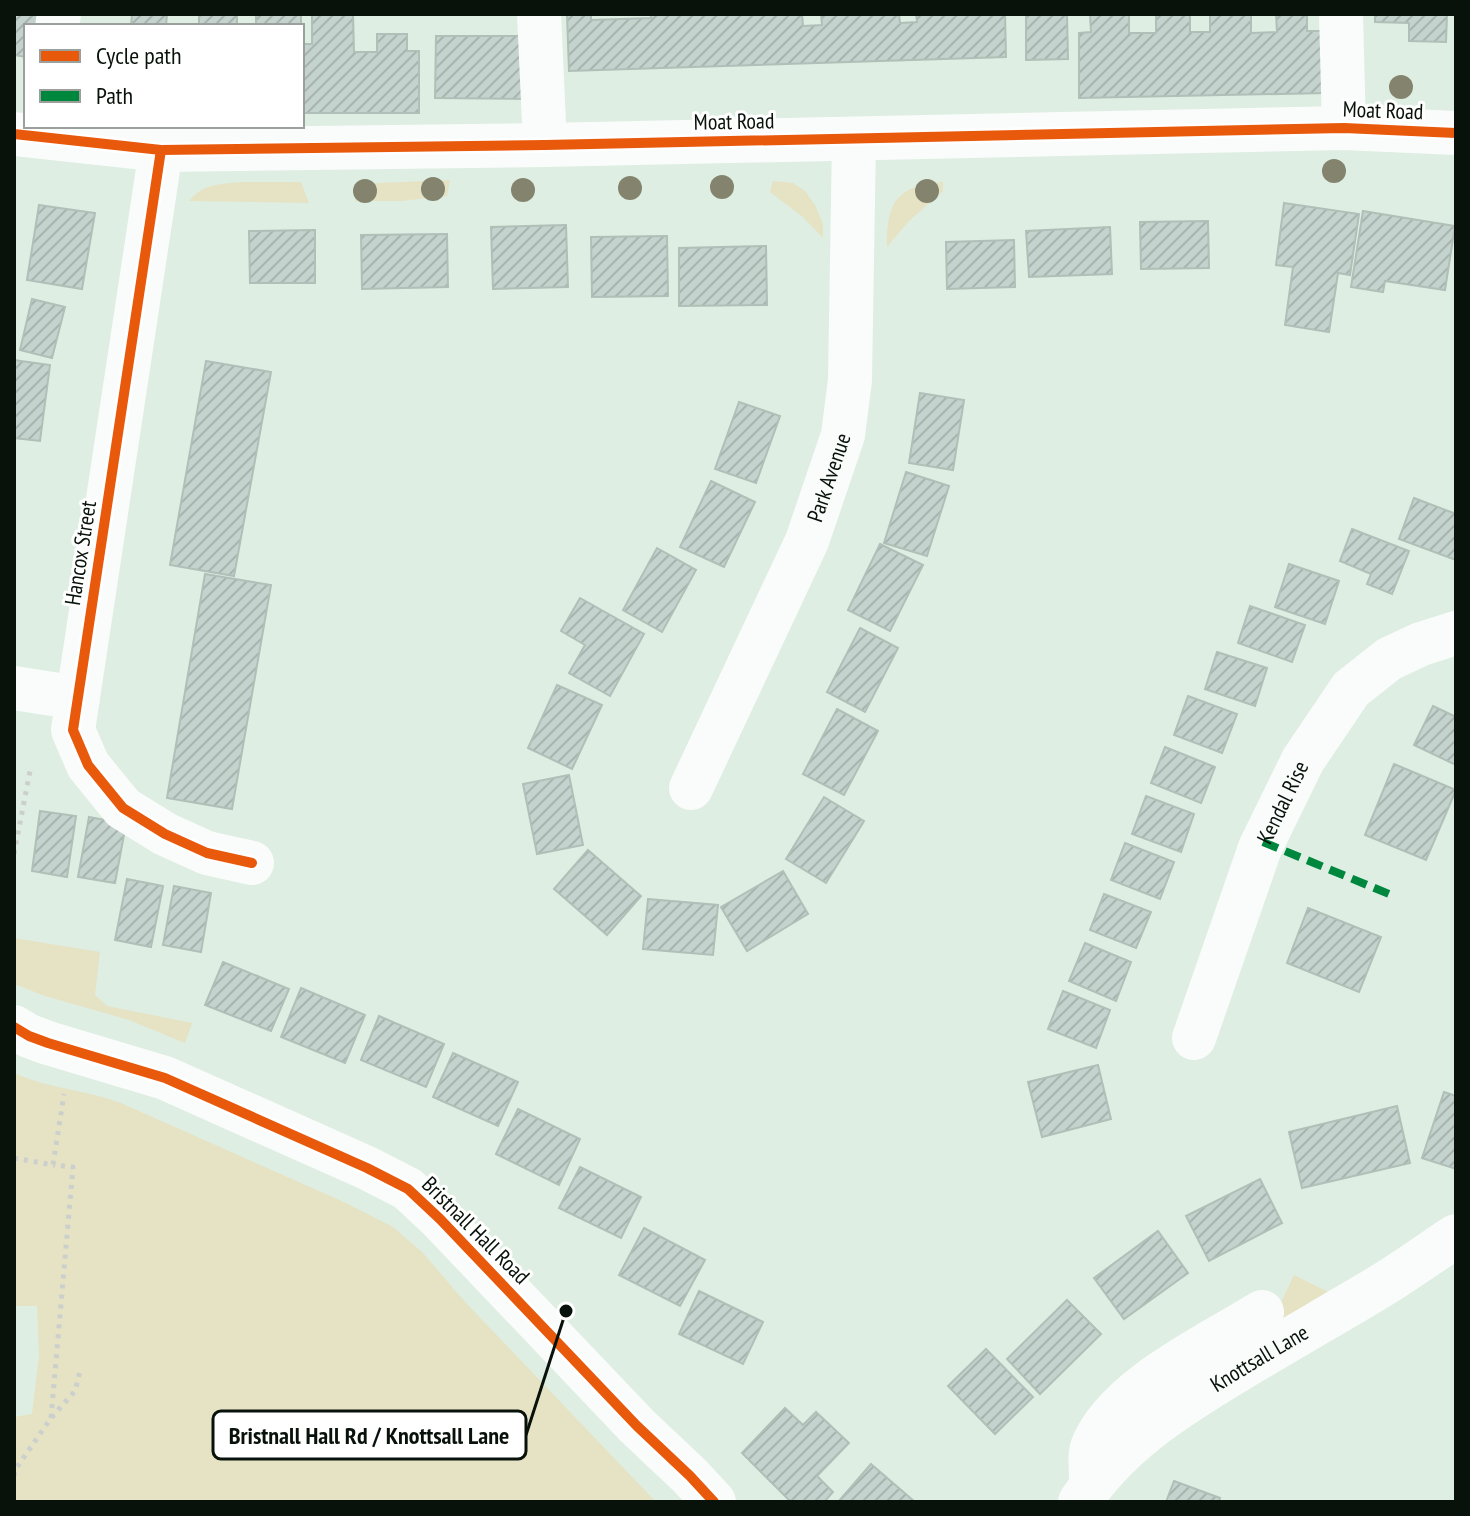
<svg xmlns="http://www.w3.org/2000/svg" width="1470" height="1516" viewBox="0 0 1470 1516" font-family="'PT Sans Narrow',sans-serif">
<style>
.grass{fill:#e6e2c4}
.building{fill:url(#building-hatch);stroke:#b0bfb8;stroke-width:2}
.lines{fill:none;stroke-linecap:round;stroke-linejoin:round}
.path{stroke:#ccd0cd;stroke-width:5;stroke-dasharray:4 6;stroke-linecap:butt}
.minor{stroke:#fafcfb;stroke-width:44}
.quiet{stroke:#00873e;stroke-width:8;stroke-dasharray:16 8;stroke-linecap:butt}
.cycleway-casing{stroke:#fff;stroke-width:15}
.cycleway{stroke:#e8590c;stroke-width:10}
.tree{fill:#84846e}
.labels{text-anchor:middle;stroke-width:6;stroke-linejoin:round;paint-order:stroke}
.street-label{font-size:22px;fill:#08120b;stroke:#fff}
.leader{fill:none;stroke:#08120b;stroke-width:3}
.callout-dot{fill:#08120b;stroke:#fff;stroke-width:3}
.callout{fill:#fff;stroke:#08120b;stroke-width:3}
.callout-label{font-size:24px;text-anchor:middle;font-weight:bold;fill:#08120b}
</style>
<defs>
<pattern id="building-hatch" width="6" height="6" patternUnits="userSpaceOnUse" patternTransform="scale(2)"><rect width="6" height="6" fill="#c4d3cd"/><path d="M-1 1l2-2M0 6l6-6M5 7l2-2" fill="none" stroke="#a7b4af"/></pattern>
</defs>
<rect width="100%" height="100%" fill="#deeee2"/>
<!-- grass -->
<g class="grass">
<path d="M450,180L447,196L401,201H355L356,184Z"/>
<path d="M773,181L793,183L805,191L815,205L823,224V238L803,217L770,192Z"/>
<path d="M245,182H301L309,203L189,201C205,182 222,184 245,182Z"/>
<path d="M943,182V191L909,221L887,247C886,202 898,185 943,182Z"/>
<path d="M14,938L100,952L95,995L107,1006L192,1023L185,1043L129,1020L45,996L14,984Z"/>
<path d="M14,1073C49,1089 88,1090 123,1104L346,1203L393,1227L422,1252L466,1303L656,1502H14V1417L32,1414L39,1356L37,1306H14Z"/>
<path d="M1294,1275L1334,1295L1264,1338Z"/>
</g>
<!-- building -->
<g class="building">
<path d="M14,14H38L35,26H26V57L14,55Z"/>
<path d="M132,14H167L166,26H131Z"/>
<rect x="199" y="14" width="38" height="12"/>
<rect x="256" y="14" width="45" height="12"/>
<path d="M312,14H353L354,52H377V34H407V51H419V113H302V44H312Z"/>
<path d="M567,14H591V20L651,18V14H802L803,26L822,25L821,14H899L900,23L917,22L916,14H1005L1006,57L569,71Z"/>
<path d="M1026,14H1067L1068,59L1026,60Z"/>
<path d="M1090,14H1129V33H1156V14H1190V32H1210V14H1251V33L1277,32L1276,14H1307V31H1324L1326,93L1079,98V33L1091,32Z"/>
<path d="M1375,14H1447L1446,42L1409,41V23L1375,22Z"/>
<path d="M436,36H529L528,99L435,98Z"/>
<path d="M1284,203L1359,214L1350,275L1338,273L1329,332L1285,325L1293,267L1276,265Z"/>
<path d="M39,205L95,213L82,289L27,280Z"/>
<path d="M1363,211L1455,226L1445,290L1385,281L1383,292L1351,287Z"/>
<path d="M1208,221L1209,268L1141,269L1140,222Z"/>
<path d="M566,225L568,287L493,289L491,227Z"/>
<path d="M1110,227L1112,274L1029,277L1026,231Z"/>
<path d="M315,230V283H250L249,231Z"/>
<path d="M447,234L448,287L362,289L361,235Z"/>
<path d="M667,236L668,296L592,297L591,237Z"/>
<path d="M1014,240L1015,287L947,289L946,242Z"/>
<path d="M766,246L767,305L679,306V248Z"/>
<path d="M32,299L65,307L52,358L20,350Z"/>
<path d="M14,360L50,365L40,441L14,438Z"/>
<path d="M206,361L271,372L234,576L170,565Z"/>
<path d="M920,393L964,400L953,470L909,463Z"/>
<path d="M739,402L780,416L756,483L715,469Z"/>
<path d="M906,472L949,486L927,556L884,543Z"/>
<path d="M711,481L755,502L724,567L680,547Z"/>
<path d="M1414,498L1456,514V560L1399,539Z"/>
<path d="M1352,529L1409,551L1392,594L1367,584L1371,574L1340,561Z"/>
<path d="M880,544L923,565L890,631L848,610Z"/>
<path d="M657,548L696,570L662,632L623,610Z"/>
<path d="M1289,564L1339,581L1325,624L1275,607Z"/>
<path d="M205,574L271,585L232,809L167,798Z"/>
<path d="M580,598L644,634L610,696L569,673L585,645L561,631Z"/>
<path d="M1250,606L1305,625L1292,662L1238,643Z"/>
<path d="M860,628L898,648L865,712L827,692Z"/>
<path d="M1217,652L1267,668L1255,706L1205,689Z"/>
<path d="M557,685L602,705L572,769L528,748Z"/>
<path d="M1188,696L1237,714L1222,753L1174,735Z"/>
<path d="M1433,706L1456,717V765L1414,745Z"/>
<path d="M837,709L878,731L844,795L803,774Z"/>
<path d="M1165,747L1215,767L1201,803L1151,783Z"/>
<path d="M1394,764L1456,790L1426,860L1365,835Z"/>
<path d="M569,775L583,845L537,854L523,784Z"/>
<path d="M1146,796L1194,814L1181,852L1132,834Z"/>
<path d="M824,797L864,821L826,883L786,859Z"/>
<path d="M40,811L76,816L67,877L32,871Z"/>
<path d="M89,817L126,824L115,883L78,877Z"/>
<path d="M1125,843L1174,862L1160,899L1111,880Z"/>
<path d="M588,850L641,896L607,935L554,889Z"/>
<path d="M783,871L808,914L747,951L721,907Z"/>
<path d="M127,879L163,886L151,947L115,940Z"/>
<path d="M174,886L211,893L201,952L163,945Z"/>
<path d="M1104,894L1151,912L1136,948L1090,930Z"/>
<path d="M648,899L718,905L713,955L643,949Z"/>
<path d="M1308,908L1381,937L1359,992L1287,963Z"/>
<path d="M1085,943L1131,962L1116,1001L1069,981Z"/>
<path d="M223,962L289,989L271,1031L205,1005Z"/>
<path d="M301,988L365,1015L345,1063L281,1037Z"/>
<path d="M1063,991L1110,1010L1096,1048L1048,1029Z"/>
<path d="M379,1016L444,1044L426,1087L361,1060Z"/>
<path d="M453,1053L518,1082L498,1126L433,1097Z"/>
<path d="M1098,1065L1111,1119L1042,1137L1028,1082Z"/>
<path d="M1444,1092L1456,1096V1169L1422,1158Z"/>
<path d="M1397,1106L1410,1163L1302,1188L1289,1132Z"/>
<path d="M518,1109L580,1139L559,1185L496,1154Z"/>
<path d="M580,1167L641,1197L621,1238L559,1208Z"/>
<path d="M1260,1179L1282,1223L1209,1261L1186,1216Z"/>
<path d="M644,1228L705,1260L680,1306L619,1275Z"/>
<path d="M1158,1231L1188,1273L1124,1319L1094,1278Z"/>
<path d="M699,1291L763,1322L743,1364L679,1334Z"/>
<path d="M1067,1300L1101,1334L1040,1394L1007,1359Z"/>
<path d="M986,1349L1033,1397L995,1434L948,1386Z"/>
<path d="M785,1408L803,1425L816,1412L849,1443L817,1476L833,1492L824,1502H791L742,1453Z"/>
<path d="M871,1464L915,1502H838Z"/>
<path d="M1174,1481L1220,1498L1219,1502H1166Z"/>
</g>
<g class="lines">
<!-- path -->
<g class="path">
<path d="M14,854L31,766"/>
<path d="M14,1158L53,1165L64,1094"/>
<path d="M51,1418L73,1167L53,1165"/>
<path d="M14,1476L15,1470L51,1418L75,1391L80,1371"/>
</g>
<!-- minor -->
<g class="minor">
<path d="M539,14L545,145"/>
<path d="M1341,14L1344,128"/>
<path d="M57,26L59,14"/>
<path d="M14,134L161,150L545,145L1344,128L1456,133"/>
<path d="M161,150L73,730L88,765L123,808L165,834L207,853L252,863"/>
<path d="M14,688L78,698"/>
<path id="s1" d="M691,788L807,541L843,435L850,380L854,139"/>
<path d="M14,1027L29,1036L48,1043L165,1078L367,1168L408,1189L440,1219L637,1426L690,1476L714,1502"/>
<path id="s2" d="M1194,1038L1260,848L1303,760L1351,689L1389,659L1421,644L1456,633"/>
<path d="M1091,1476C1091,1466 1089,1454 1093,1445C1117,1387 1211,1344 1262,1312"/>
<path id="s3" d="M1080,1502C1117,1446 1171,1411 1227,1377C1274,1348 1322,1321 1369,1293C1399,1276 1427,1255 1456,1236"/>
</g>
<!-- quiet -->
<path class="quiet" d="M1263,842L1389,894"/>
<defs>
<g id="cycleway">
<path d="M14,134L161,150L545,145L1344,128L1456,133"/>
<path d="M161,150L73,730L88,765L123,808L165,834L207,853L252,863"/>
<path d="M14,1027L29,1036L48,1043L165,1078L367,1168L408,1189L440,1219L637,1426L690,1476L714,1502"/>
</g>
</defs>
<!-- cycleway casing -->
<use href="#cycleway" class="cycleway-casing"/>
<!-- cycleway -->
<use href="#cycleway" class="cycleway"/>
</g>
<!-- trees -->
<g class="tree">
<circle cx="1401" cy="87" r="12"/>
<circle cx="1334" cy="171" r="12"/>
<circle cx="722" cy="187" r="12"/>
<circle cx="630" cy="188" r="12"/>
<circle cx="433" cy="189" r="12"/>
<circle cx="523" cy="190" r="12"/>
<circle cx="365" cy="191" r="12"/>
<circle cx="927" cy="191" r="12"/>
</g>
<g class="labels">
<!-- street labels -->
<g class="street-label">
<text transform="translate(1383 110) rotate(2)" y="8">Moat Road</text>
<text transform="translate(734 121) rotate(-1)" y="8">Moat Road</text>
<text dy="8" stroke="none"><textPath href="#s1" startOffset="340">Park Avenue</textPath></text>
<text transform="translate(80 553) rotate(-81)" y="8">Hancox Street</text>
<text dy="8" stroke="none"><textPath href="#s2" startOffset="252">Kendal Rise</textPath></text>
<text transform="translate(476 1230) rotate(45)" y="8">Bristnall Hall Road</text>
<text dy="8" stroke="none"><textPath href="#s3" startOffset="232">Knottsall Lane</textPath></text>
</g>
</g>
<!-- callouts -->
<path class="leader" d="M566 1311L526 1435"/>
<circle class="callout-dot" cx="566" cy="1311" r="8"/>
<rect class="callout" x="213" y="1411" width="313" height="48" rx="8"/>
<g class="callout-label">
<text x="369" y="1444">Bristnall Hall Rd / Knottsall Lane</text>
</g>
<!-- border -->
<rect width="1470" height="1516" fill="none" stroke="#08120b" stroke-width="32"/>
<!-- legend -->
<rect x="24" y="24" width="280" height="104" fill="#ffffff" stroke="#9ca09d" stroke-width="2"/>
<rect x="40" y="50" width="40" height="12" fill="#e8590c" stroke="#9ca09d" stroke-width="2"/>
<text x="96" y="64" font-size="24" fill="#08120b">Cycle path</text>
<rect x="40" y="90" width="40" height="12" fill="#00873e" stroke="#9ca09d" stroke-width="2"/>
<text x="96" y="104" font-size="24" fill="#08120b">Path</text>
</svg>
